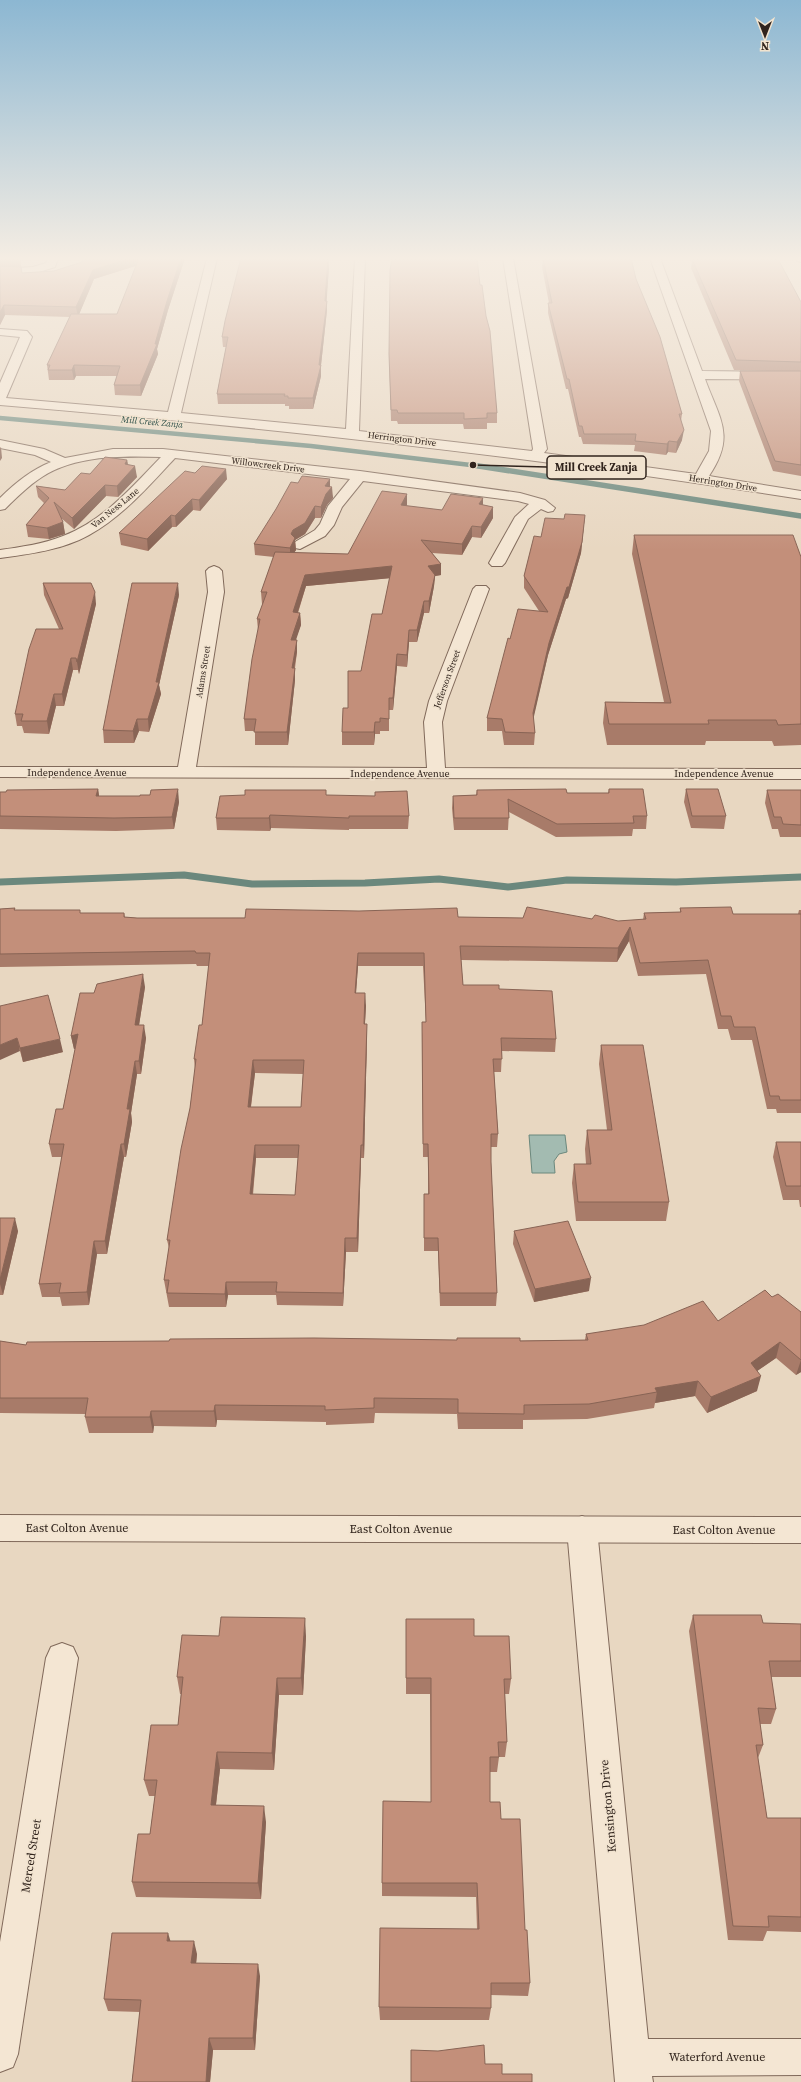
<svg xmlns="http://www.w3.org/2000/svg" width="801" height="2082" viewBox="0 0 801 2082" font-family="'Source Serif 4',serif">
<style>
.water{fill:#a3bbb1;stroke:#6b887d}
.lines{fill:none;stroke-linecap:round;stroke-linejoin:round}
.stream-far2{stroke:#6b887d;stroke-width:4.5}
.stream-far1{stroke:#6b887d;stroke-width:5.5}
.stream{stroke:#6b887d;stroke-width:7}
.minor-casing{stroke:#80695a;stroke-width:2}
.tertiary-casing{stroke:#80695a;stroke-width:2}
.minor{fill:#f4e6d3;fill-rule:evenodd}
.tertiary{fill:#f4e6d3;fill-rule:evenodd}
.wall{fill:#a87b69;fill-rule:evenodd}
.shaded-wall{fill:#886455}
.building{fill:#c38f7a;stroke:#886455;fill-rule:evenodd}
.labels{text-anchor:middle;stroke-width:3;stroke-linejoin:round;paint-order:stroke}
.far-water-label{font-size:9px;font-style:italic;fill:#2e4f49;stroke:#f1e3cf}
.far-street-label{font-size:9px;fill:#31241d;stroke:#f1e3cf}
.street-label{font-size:10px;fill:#31241d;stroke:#f1e3cf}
.near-street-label{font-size:12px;fill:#31241d;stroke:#f1e3cf}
.leader{fill:none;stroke:#31241d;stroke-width:1.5}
.callout-dot{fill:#31241d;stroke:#f1e3cf;stroke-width:1.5}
.callout{fill:#f1e3cf;stroke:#31241d;stroke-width:1.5}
.callout-label{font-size:11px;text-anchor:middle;font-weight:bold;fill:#31241d}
</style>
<rect width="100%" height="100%" fill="#e8d7c1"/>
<!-- water -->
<path class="water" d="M529,1135H565L567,1152L559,1154L554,1161L555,1173H532Z"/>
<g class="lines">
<!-- stream-far2 -->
<path class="stream-far2" d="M0,418L311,446L479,466"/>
<!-- stream-far1 -->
<path class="stream-far1" d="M472,465L801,516"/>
<!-- stream -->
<path class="stream" d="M0,882L184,875L252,884L365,883L439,879L508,887L567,880L676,882L801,877"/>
<defs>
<g id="minor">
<path d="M48,258H58L55,267L33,274L0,275V269L33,267L46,263Z"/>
<path d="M207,258H217L181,413L346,429L355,258H365L359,431L532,451L533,449L503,258H513L547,449L544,453L696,474L709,451L711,431L650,258H660L702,371L801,372V380L705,379C720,420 736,436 709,476L801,491V499C535,457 268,427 0,405V383L20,337L0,335V329L27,331L32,337L6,398L168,412Z"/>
<path d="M796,258H801V262L797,261Z"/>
<path d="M0,440L44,449L65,458L113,449H163L360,471L520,493L545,500L555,508L553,511L548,512L541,509L528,519L505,563L502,566H492L489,563L515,517L529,504L518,501L363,481L342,507L334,525L325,536L300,549L295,548L293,545L295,542L315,530L320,524L328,506L350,479L175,458C149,486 122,517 89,535C62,550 30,554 0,558V550C21,547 43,544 63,536C103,521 132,487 161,457C122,456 76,455 42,477C28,486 17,497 5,509L0,510V498C15,483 31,470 51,462L35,455L0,448Z"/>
<path d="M214,566L219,568L222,571L224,592L196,767L427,768L424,722L429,701L473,589L476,586H486L489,589L447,701L442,722L445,768L801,769V779L0,777V767H178L208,592L206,571L209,568Z"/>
<path d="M582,1516L592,1520L597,1529L648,2039H801V2075L652,2076L653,2082H615L567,1529L572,1520Z"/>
<path d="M62,1643L73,1647L78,1658L18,2054L13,2067L0,2072V1942L46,1658L51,1647Z"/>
</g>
<path id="tertiary" d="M0,1515L801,1517V1543L0,1541Z"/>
</defs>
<!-- minor casing -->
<use href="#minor" class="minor-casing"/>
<!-- tertiary casing -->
<use href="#tertiary" class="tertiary-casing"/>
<!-- minor -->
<use href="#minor" class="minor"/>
<!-- tertiary -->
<use href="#tertiary" class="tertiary"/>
</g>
<!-- wall -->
<g class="wall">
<path d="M0,258H20L22,273L54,271L185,258L168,310L157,349L158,354L141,396L115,395L114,385L117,376H76L74,380H49L47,365L70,317L5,315L0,325ZM136,266L117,314H79L94,279Z"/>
<path d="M329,258V267L326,301H327V310L321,365V376L313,409H289V406H285V404H218L217,394L226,347H223L222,337Z"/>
<path d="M398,258H477L480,285L497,413V423H487V429H464L463,424H398L397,421H391L389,354Z"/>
<path d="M543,258L636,279L682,414L681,421L682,440L676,453L668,452L666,455L634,451L635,445L583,444L581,437H579L568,389H566L548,313V303H549L542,267Z"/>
<path d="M693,258H773L801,302V476L773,471L739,381L740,371H768L734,370L691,268L692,259H694Z"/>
<path d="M127,460L128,465L137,477L118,497L106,496L74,529L61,518L63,522L65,534L62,535L49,539L28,537L26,525L44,503L38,497L36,486L65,490L90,474Z"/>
<path d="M195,473L227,479L200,511L193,510L176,527H172L148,551L121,545L119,533Z"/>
<path d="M330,487L333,498L327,505L321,518H315L305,534L295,540L296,550L294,553L348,554L407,505L406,506L442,510L483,505L493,507V518L481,538L472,537L462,555L432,553L441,564V575L435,576L434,586L429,613H424L417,642H409L407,667L397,666L393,710H389V731H380V734H375L374,745H342V732L348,708L361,671L382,614L390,578L306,586L298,613H300L301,625L295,640H297V652L295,668V680L288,745H255V731H245L244,719L258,630L257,619L263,604H262L261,592L274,557L255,555L254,544Z"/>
<path d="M585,515L581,553L568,598L566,599L548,655L533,718L535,733L534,745H504L502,731H487V718L510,639L539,611L524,588V576L541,537L564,519Z"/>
<path d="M634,535L801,557V745L774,746L772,741H706L705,745H607L603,723L605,702H664L632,554Z"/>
<path d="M43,583L96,604L79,674L78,670H73L64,706H56L49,734L24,733L22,726H17L15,714L59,629L44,595Z"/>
<path d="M179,595L159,685L161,694L149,732L139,731L134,743H104L103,730Z"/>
<path d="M98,789L99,796L179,802L174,829L116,831L0,829V792Z"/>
<path d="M609,789L647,816L646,829H633L632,836L556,837L509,812L508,830H454L452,808L453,796L476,795L477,790L567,793H608Z"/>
<path d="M686,789L726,816L724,829L691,828L684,802Z"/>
<path d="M767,790H801V837H780L778,829H772L765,803Z"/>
<path d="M326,795L409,816L408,829H349V830L271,828L270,831L217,830L216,818Z"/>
<path d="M15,908V910L81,913H124L125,917L137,918L458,917L592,919L618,921L643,920L644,913L680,912V908L733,914H798L799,910H801V1113H777L776,1109H767L752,1040H731L728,1029H718L706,974L638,976L629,941L617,962L461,960L463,985L499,989L556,1039L555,1052L502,1051L501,1072H494L498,1134L497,1147H491V1162L497,1293L496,1306H440L438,1251H424V1194H428V1157H423L422,1035L426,1022L423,966H358L356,993L366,1006L365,1024L367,1037L364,1158H361L358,1252H346L343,1306L277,1305L276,1295H228L226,1307H169L164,1280L169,1248L167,1240L190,1108L195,1069L194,1059L202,1025L209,966H197L196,964L0,967V909ZM255,1073L303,1074L301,1107H251ZM256,1158H298L295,1195H253Z"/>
<path d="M145,987L139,1025L146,1038L141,1074H137L131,1113L132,1122L126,1157H124L107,1254H97L89,1305L62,1306L60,1297H42L39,1284L62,1157H52L49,1144L63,1109L75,1049H74L71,1036L94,993Z"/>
<path d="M0,1006L63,1052L23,1062L20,1051Z"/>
<path d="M601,1045L669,1202L666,1221H576L572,1183L574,1164H586L585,1149L587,1130H607L599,1064Z"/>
<path d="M776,1142H801V1207H800L799,1200H783L773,1157Z"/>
<path d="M0,1218L18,1231L3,1295H0Z"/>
<path d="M514,1231L589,1291L534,1302L513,1244Z"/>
<path d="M772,1297L801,1312V1372L796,1375L776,1358L757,1371V1391L707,1413L695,1396L655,1403L654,1408L587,1419L523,1420V1429H458L457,1414L375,1413L374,1423L326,1425V1422L217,1420L216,1427L154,1426L153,1433H89L85,1417L86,1414L0,1413V1341L26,1345L585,1340L586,1334L718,1321Z"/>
<path d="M693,1615L763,1623L801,1624V1677H771L776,1709L771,1724H760L763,1745L758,1758L767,1818H801V1932L767,1931L763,1941L728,1940L689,1631Z"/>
<path d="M406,1619L474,1636L511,1679L509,1694H505L507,1742L505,1757H499L497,1772H490V1802L501,1819L525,1930L530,1983L528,1996L491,1995V2008L489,2020H380L379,2007L477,1929L476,1897L382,1896V1883L431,1802L430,1694H406Z"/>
<path d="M219,1636H306L303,1695H279L274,1770L220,1769L216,1805L266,1822L261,1899L136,1897L132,1882L150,1834L155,1796H149L144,1780L178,1725L181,1694H180L177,1677Z"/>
<path d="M170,1941L197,1954L196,1963L260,1976L255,2050H213L210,2082H132L140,2012L108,2011L104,1999Z"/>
</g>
<!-- shaded-wall -->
<g class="shaded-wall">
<path d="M131,258H141V264L94,279L78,317L76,307L93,270Z"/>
<path d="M181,258H185L168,310L157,349L158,354L141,396L140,385L155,344L167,301Z"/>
<path d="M329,258V267L326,310L325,301Z"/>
<path d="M327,301V310L321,365V376L313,409V398L319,365Z"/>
<path d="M4,305L5,315L0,325V312Z"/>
<path d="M74,365L76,376L74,380L72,370Z"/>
<path d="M684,430L682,440L676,453L677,442Z"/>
<path d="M669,441L668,452L666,455L667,444Z"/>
<path d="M1,447L2,458L0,461V448Z"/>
<path d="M127,460L129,471L125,464Z"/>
<path d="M135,466L137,477L118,497L117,486Z"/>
<path d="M226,469L227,479L200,511L199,500Z"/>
<path d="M330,479V489L332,487L333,498L327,505L321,518V507L325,486Z"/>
<path d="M105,485L106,496L74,529L72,518Z"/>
<path d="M407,494V505L401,516V505Z"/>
<path d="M483,498V509L479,504Z"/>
<path d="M192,499L193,510L176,527L175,516Z"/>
<path d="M315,506V518L305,534L295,540L296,550L290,559V548L291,534L293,530Z"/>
<path d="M493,507V518L481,538V527Z"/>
<path d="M171,515L172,527L148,551L147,539Z"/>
<path d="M585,515L581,553L568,598L566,599L548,655L532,725L533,713L549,643Z"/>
<path d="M63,522L65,534L49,539L47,528Z"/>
<path d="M472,526V537L462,555V544Z"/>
<path d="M441,564V575L435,576L434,586L429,613L428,566Z"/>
<path d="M392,566V578L306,586L294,624L293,612L305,575Z"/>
<path d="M178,583L179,595L159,685L161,694L149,732L148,719Z"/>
<path d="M95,592L96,604L79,674L77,662Z"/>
<path d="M424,601V613L417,642V630Z"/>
<path d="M300,613L301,625L292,652L291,640Z"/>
<path d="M409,630V642L407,667V655Z"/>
<path d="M297,640V652L292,680V668Z"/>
<path d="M397,654V666L393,710V698Z"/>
<path d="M71,658L73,670L64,706L62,694Z"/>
<path d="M295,668V680L288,745L287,732Z"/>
<path d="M54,694L56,706L49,734L47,721Z"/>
<path d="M137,719L139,731L134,743L133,731Z"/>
<path d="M375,722V734L374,745V732Z"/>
<path d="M98,789L100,802L96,796Z"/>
<path d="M178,789L179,802L174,829L172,817Z"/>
<path d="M270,815L271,828L270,831L269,818Z"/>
<path d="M630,927L629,941L617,962L618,948Z"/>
<path d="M358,953V966L355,1006V993Z"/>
<path d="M143,974L145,987L137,1038L135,1025Z"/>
<path d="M365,993L366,1006L364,1037V1024Z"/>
<path d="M367,1024V1037L364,1158L363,1145Z"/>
<path d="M144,1025L146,1038L141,1074L139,1061Z"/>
<path d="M78,1034L80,1048L74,1049L71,1036Z"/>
<path d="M17,1038L20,1051L0,1060V1045Z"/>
<path d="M60,1039L63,1052L23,1062L20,1048Z"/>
<path d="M253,1060L255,1073L249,1120L248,1107Z"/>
<path d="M135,1061L137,1074L131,1113L132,1122L126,1157L124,1144L127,1109Z"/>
<path d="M121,1144L124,1157L107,1254L105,1241Z"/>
<path d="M255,1145L256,1158L251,1208L250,1194Z"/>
<path d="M361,1145V1158L358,1252L357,1238Z"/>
<path d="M15,1218L18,1231L3,1295L0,1284V1280Z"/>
<path d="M345,1238L346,1252L343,1306V1293Z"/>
<path d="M94,1241L97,1254L89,1305L87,1292Z"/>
<path d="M591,1278L589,1291L534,1302L535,1289Z"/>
<path d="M226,1282L228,1295L226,1307L225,1294Z"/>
<path d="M780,1342L776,1358L747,1378L751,1363Z"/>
<path d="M801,1360V1372L796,1375Z"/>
<path d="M761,1376L757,1391L707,1413L711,1397Z"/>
<path d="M698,1381L695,1396L655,1403L657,1392L655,1388Z"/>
<path d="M215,1405L217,1420L216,1427L214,1411Z"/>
<path d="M151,1411L154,1426L153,1433L150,1417Z"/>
<path d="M305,1618L306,1636L303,1695L301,1678Z"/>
<path d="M277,1678L279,1695L274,1770L272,1753Z"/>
<path d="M217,1752L220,1769L214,1821L211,1805Z"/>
<path d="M264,1806L266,1822L261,1899L258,1883Z"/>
<path d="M168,1933L172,1946L167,1941Z"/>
<path d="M194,1941L197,1954L195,1975L191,1963Z"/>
<path d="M258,1964L260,1976L255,2050L253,2038Z"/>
<path d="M209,2038L213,2050L210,2082H206Z"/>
</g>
<!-- building -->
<g class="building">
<path d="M84,258H131L93,270L76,307L4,305L0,312V266L21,267L22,273L54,271L82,262Z"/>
<path d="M139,258H181L167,301L155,344H157L140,385H114L120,366L74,365L72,370H48L50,365H47L71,314H117Z"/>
<path d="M241,258H328L325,301H327L319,365H321L313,398H288V396H284L285,394H217L228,337H222L225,321Z"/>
<path d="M398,258H477L480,285H482L486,316L490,331L497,413H487V418L464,419V413H398L397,410H391L389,354L390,270L392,259H398Z"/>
<path d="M543,258H631L636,279L660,337L682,414H679L684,430L677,442L669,441L667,444L635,441L636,434H584L582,426H579L569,379H567L548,303H552Z"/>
<path d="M698,258H773V259H778L801,302V362L736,360L692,259H698Z"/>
<path d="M740,371H801V465L775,461Z"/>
<path d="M105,457L127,460L125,464L135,466L117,486L105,485L72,518L54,502L63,522L47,528L26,525L49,498L36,486L65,490L81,473L90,474Z"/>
<path d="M202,466L226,469L199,500L192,499L175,516L171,515L147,539L119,533L185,471L195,473Z"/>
<path d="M302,476L330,479L325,486L332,487L326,494L321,507L315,506L305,523L293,530L291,534L295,538L290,548L254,544L276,509L291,482L298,483Z"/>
<path d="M382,491L407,494L401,505L442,510L451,494L483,498L479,504L493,507L481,527L472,526L462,544L421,540L441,564L428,566L435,575L429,601H424L417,630H409L407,655L397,654L393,698H389V719L380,718V722H375L374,732H342L343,708H348V671H361L372,614H382L392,566L305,575L293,612L300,613L291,640H297L292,668H295L287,732H254L256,719H244L252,659L260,619H257L267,592H261L275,552L348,554Z"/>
<path d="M565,514L585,515L582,542L569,587H567L549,643L533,713L535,733L505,732L502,719L487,718L508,638L510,639L518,609L548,612L524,576L534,536L541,537L545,518L564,519Z"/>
<path d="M634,535H793L801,557V724L778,725L776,720H708L709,724H609L605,702L671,703Z"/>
<path d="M43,583H91L95,592L77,662L76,658H71L62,694H54L47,721H21L23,714H15L29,649L36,629H63Z"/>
<path d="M132,583H178L156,682H159L148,719H137L133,731L103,730Z"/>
<path d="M98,789L96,796H140V795H150L151,790L178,789L172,817L114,818L0,816V792H6L7,790Z"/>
<path d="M566,789L567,793H609V789H643L647,816H633L634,823L557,824L508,799L509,818H454L453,796L477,795V790Z"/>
<path d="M686,789H718L726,816H692Z"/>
<path d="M245,790H326V795L375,796V792L407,791L409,816H349V818L270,815L269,818H216L220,796L245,795Z"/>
<path d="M767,790H801V825L783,824L781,817H774Z"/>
<path d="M527,907L592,919L595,915L618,921L646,919L644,913L681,912L680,908L731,907L733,914H801V1100H780L779,1096H770L755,1027H734L731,1016H721L708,960L640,963L630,927L618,948L460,946L463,985H499V989L552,991L556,1039L501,1038L502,1059H493L498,1134H491V1162L497,1293H440L438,1238H424V1194H429L428,1144H423L422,1022H426L424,953H358L355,993H365L364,1024H367L363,1145H361L357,1238H345L343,1293L276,1292L277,1282H226L225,1294L167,1293L169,1280H164L170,1240H167L181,1149L190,1108L196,1059H194L199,1025H202L210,953H196L195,951L0,954V909L15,908L14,910H80V913H124V917L137,918H245L246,909L359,911L457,908L458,917L523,918ZM253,1060H304L301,1107H248ZM255,1145H299L295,1195L250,1194Z"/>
<path d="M143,974L135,1025H144L139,1061H135L127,1109H130L124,1144H121L105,1241H94L87,1292L59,1293L61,1283L39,1284L64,1144H49L56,1109H63L78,1034L71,1036L80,993H94L97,984Z"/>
<path d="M48,995L60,1039L20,1048L17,1038L0,1045V1006Z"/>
<path d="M601,1045H643L669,1202H578L574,1164H591L587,1130H612Z"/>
<path d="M776,1142H801V1186H786Z"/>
<path d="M0,1218H15L0,1280Z"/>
<path d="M568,1221L591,1278L535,1289L514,1231Z"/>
<path d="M765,1290L772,1297L778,1294L801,1312V1360L780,1342L751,1363L761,1376L711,1397L698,1381L655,1388L657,1392L589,1404L524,1405V1414L458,1413V1399L374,1398V1408L325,1410V1406L215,1405L214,1411H151L150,1417H85L88,1398H0V1341L26,1345L27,1342L169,1341L170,1339L314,1338L457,1340V1338H520V1341L588,1340L586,1334L644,1325L703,1301L718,1321Z"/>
<path d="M693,1615H761L763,1623L801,1624V1661H769L776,1709L758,1708L763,1745H756L767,1818H801V1917L768,1916L769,1927L733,1926Z"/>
<path d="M221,1617L305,1618L301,1678H277L272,1753L217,1752L211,1805L264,1806L258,1883L132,1882L138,1834H150L157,1780H144L151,1725H178L183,1677H177L182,1635L219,1636Z"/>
<path d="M406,1619H474V1636H509L511,1679H504L507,1742H498L499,1757H490V1802H500L501,1819H520L525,1930H527L530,1983H491V2008L379,2007L380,1928L479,1929L477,1883H382L383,1801L431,1802V1678H406Z"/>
<path d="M112,1933H168L167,1941H194L191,1963L258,1964L253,2038H209L206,2082H132L141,2000L104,1999Z"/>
<path d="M484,2045L485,2064H502V2074H532V2082H411V2050L438,2051Z"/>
</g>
<!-- sky -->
<linearGradient id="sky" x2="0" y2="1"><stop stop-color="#8cb7d2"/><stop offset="0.47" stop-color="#f5ede3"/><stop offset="1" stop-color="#f5ede3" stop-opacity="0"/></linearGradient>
<rect width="801" height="550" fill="url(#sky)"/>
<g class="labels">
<!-- far-water labels -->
<g class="far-water-label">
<text transform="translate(152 422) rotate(5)" y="3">Mill Creek Zanja</text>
</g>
<!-- far-street labels -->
<g class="far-street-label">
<text transform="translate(402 439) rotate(7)" y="3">Herrington Drive</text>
<text transform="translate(268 465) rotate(7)" y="3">Willowcreek Drive</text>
<text transform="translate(723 483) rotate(9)" y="3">Herrington Drive</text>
<text transform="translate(115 508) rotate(-39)" y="3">Van Ness Lane</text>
<text transform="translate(203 672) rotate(-81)" y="3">Adams Street</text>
<text transform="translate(447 679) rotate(-70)" y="3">Jefferson Street</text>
</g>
<!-- street labels -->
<g class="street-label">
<text x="77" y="776">Independence Avenue</text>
<text x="400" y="777">Independence Avenue</text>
<text x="724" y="777">Independence Avenue</text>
</g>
<!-- near-street labels -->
<g class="near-street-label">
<text x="77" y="1532">East Colton Avenue</text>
<text x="401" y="1533">East Colton Avenue</text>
<text x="724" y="1534">East Colton Avenue</text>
<text transform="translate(608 1806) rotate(-95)" y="4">Kensington Drive</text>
<text transform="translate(31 1856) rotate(-81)" y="4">Merced Street</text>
<text x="717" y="2061">Waterford Avenue</text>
</g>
</g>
<!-- callouts -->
<path class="leader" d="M473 465L547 467"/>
<circle class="callout-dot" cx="473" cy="465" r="4"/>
<rect class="callout" x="547" y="456" width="99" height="23" rx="4"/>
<g class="callout-label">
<text x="596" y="471">Mill Creek Zanja</text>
</g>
<!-- north arrow -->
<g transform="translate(765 36) rotate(180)" stroke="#f1e3cf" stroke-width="3" paint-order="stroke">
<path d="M0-3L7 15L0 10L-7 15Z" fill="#31241d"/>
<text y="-6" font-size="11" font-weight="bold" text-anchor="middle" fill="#31241d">N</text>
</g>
</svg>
